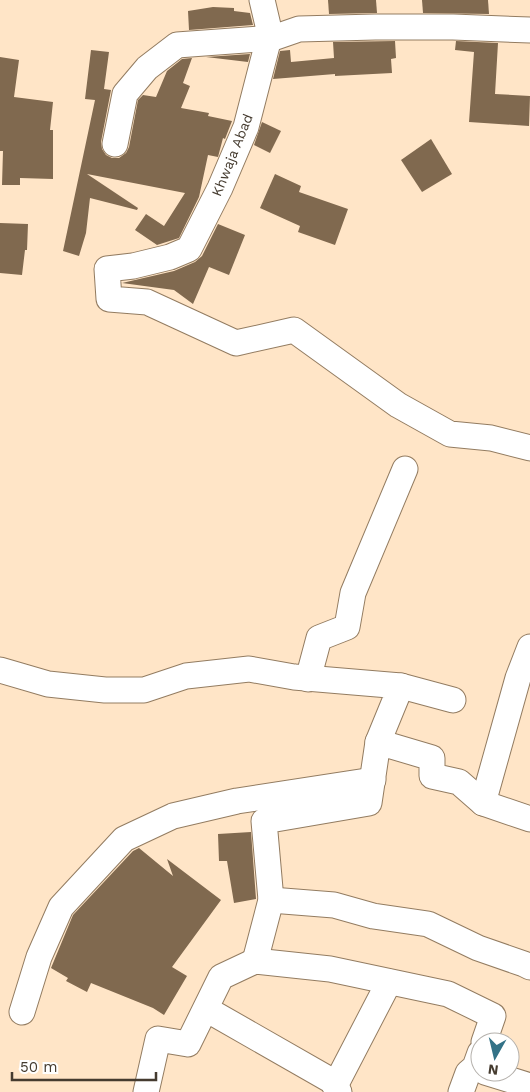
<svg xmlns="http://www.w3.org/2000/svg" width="530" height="1092" viewBox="0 0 530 1092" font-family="'Work Sans',sans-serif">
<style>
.building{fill:#80694f}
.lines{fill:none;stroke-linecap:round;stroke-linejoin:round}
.minor-casing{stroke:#937c61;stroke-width:27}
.minor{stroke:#fff;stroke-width:25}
.labels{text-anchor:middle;stroke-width:5;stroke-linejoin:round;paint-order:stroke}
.street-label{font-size:14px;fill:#453b2f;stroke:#fff}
</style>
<rect width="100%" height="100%" fill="#ffe5c7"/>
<!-- building -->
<g class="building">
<path d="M328,0H376L377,13L329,14Z"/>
<path d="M422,0H488L489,14L423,13Z"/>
<path d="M213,7L234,8V11L250,13L253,25L189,30L188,11Z"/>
<path d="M395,41L396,58L391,59L392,73L335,76V74L273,79L280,51L290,50L291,62L334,58L333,42Z"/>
<path d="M456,41L498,43L495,94L530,96L529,126L469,122L474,52L455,50Z"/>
<path d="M91,50L109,52L104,89L111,90L101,142L102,149L106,155L112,158H119L126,153L129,147L138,100L143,95L156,97L167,71L182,59L192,58L183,83L190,86L181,108L209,113L208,116L232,121L225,139L223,138L218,157L208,155L199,197L179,238L157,245L135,230L146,214L164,226L185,193L87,174L138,208L137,210L90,198L86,233L79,256L63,251L95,100L85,99Z"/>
<path d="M250,54L248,62L206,57Z"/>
<path d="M0,57L19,60L14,97L53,102L50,130H53V179L20,178V185H2L3,151H0Z"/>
<path d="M262,122L281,131L270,153L254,145Z"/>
<path d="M431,139L452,174L422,192L401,160Z"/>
<path d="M275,174L301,186L299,192L348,209L335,245L298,232L300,226L260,208Z"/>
<path d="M0,223L28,224L27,250H25L22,275L0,273Z"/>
<path d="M218,224L245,235L229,275L209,267L193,304L174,290L122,283L174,271L195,262L202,256Z"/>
<path d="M251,832L256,899L234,903L227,861H219L218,834Z"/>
<path d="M139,848L173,876L167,859L221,900L172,967L187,976L164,1015L153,1008L91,983L87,992L66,981L68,978L51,968L73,915L133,851Z"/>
</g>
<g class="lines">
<defs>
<g id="minor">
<path d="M262,0L270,34L246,127L220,188L189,249L170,257L133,266L107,269L109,299L147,302L236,343L294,330L398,405L450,434L491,438L530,448"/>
<path d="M115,144L125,94L147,68L177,45L273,38L299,29L375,27H453L530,30"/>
<path d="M0,670L48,684L105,690H144L186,676L249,669L294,677L401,686L378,742"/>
<path d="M308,679L319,638L347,627L353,593L405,469"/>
<path d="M401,686L453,700"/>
<path d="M483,803L518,678L530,647"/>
<path d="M271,900L334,905L373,916L428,924L478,948L524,964L530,967"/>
<path d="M255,961L271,900L264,821L369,803L378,742L432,758V776L459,782L483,803L530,819"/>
<path d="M206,1009L332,1081L339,1092"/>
<path d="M22,1012L39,957L61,907L124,839L173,816L237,801L373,780"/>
<path d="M485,1072L530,1086"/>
<path d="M335,1086L389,982"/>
<path d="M146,1092L158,1039L188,1044L221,977L255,961L330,969L448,994L493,1016L484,1042"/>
<path d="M461,1092L468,1073L475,1067L480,1053"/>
</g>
</defs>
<!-- minor casing -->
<use href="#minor" class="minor-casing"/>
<!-- minor -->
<use href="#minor" class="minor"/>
</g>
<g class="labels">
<!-- street labels -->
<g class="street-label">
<text transform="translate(232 155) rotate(-68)" y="5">Khwaja Abad</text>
</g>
</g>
<!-- north arrow -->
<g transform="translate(495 1057) rotate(188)"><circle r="24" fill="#ffffff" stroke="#b5b1ac"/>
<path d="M0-4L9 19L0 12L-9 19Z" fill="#337287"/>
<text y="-8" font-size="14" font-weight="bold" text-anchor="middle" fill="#453b2f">N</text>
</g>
<!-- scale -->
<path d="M12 1072v8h144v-8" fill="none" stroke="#453b2f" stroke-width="2.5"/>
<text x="20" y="1072" font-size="15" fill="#453b2f" stroke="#ffffff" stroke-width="4" paint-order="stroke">50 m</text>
</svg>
